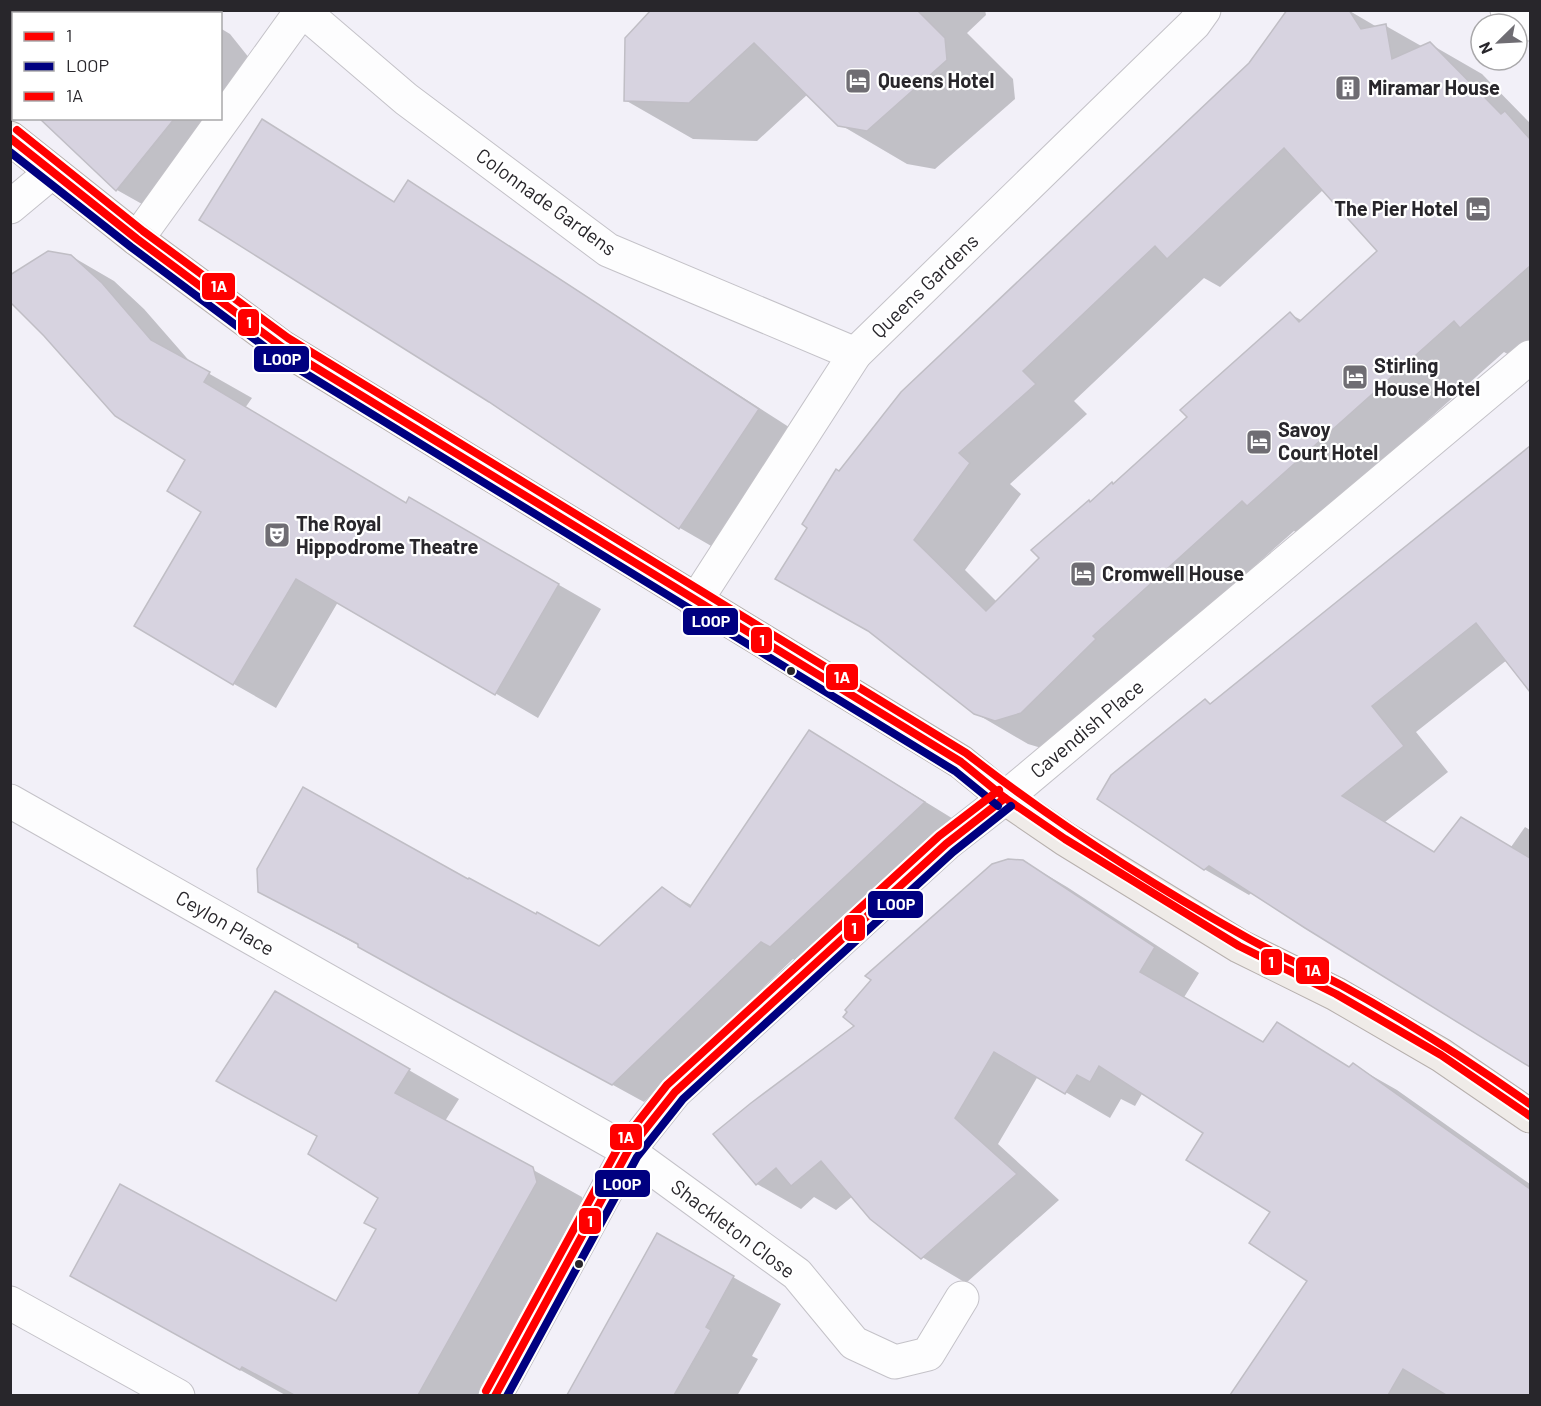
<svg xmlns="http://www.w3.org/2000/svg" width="1541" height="1406" viewBox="0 0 1541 1406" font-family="Barlow,sans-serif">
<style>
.shadow{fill:#0003;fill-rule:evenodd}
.building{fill:#d7d3e0;stroke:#c0bec5;stroke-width:1.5;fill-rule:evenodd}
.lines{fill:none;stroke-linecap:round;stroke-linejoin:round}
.street-casing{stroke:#c4c2c8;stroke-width:35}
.secondary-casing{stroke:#c4c2c8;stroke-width:35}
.primary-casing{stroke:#b7b0ad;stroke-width:35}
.street{stroke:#fdfdfe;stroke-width:33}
.secondary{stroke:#fdfdfe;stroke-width:33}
.primary{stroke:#efebe8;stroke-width:33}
.bus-1-casing{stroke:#fff;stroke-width:12}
.bus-2-casing{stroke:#fff;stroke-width:12}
.bus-3-casing{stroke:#fff;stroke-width:12}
.bus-1{stroke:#f00;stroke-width:8}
.bus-2{stroke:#000080;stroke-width:8}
.bus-3{stroke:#f00;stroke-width:8}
.bus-dot{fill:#28262b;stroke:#fff;stroke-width:2}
.labels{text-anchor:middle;stroke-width:4.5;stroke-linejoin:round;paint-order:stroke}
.poi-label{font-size:20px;font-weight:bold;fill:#28262b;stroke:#fff;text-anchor:start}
.street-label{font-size:20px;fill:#28262b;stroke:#fff}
.line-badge{stroke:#fff;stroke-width:2}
.badge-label{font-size:16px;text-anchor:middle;font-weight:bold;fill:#fff}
</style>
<rect width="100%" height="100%" fill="#f2f0f8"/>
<!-- shadow -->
<g class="shadow">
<path d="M654,10H985L986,15L967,33L1013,79L1015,99L935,169L907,164L839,124L808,94L757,141L693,139L625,100Z"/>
<path d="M1348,10L1377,27L1386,26L1423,47L1430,44L1482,74L1530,123V342L1513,357L1504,352L1300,534L1294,531L1048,750L1028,744L975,713L840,473ZM1323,190L1379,251L1303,321L1290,314L1189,417L1091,503L997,602L965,570L1021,494L1010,484L1087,414L1074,401L1204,278L1220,287Z"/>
<path d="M220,28L230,34L266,79L158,213L117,190L41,118H220Z"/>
<path d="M408,182L792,429L713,547L680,528L490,400L395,203Z"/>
<path d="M71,256L114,281L144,309L192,364L252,398L245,408L407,504L409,499L601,609L538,718L338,602L276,708L234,684L203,511L187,459Z"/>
<path d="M1530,447V678L1514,669L1507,660L1416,732L1448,772L1385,822L1435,853L1511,847L1525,827L1530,830V1067L1252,892L1249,895L1204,869L1205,701L1212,704Z"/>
<path d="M841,750L955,820L802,964L793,959L644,1102L259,891L469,882L599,948L662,889L693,906Z"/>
<path d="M1023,861L1067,887L1199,973L1183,999L1263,1044L1277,1024L1351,1068L1353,1065L1397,1090L1530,1184V1396H1232L1309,1281L1272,1211L1206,1133L1143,1092L1135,1106L1121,1099L1110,1118L1038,1076L998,1144L1059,1200L966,1283L922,1257L853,1196L836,1210L814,1197L801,1209L757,1184L856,1026Z"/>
<path d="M275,993L459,1099L445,1121L582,1197L586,1212L484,1396H287L121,1304L337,1303L377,1229L380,1198L318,1137L218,1080Z"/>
<path d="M658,1235L781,1304L752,1356L758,1359L737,1396H569Z"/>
</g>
<!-- building -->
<g class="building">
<path d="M651,10H917L945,38L947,60L867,131L838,126L754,43L689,103L624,101L625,38Z"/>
<path d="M1287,10H1349L1361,29L1386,24L1392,59L1430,42L1501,114L1505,111L1530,139V266L1460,328L1454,321L1247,506L1242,501L1093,636L1096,639L1021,713L995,721L974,714L868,631L775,579L807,528L802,524L836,469L839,471L901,392L1249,63ZM1284,148L1377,251L1299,322L1290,312L1180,410L1187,417L1113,484L1112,482L1090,502L1089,500L1031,550L1039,558L986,611L914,540L970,463L959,453L1036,384L1023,371L1155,246L1167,259Z"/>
<path d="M39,118H175L116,191Z"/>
<path d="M262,119L394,202L408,180L759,409L679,529L489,402L199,220Z"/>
<path d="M48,251L71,255L102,283L151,340L210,372L204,382L406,503L409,497L559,584L495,695L296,579L233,685L134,626L201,512L167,491L185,460L115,416L44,336L10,302V275Z"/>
<path d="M1530,446V692L1476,623L1372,706L1404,746L1342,796L1434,852L1461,817L1530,858V1067L1305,928L1209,866L1204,870L1097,799L1111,775L1205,699L1210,704Z"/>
<path d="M809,730L925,802L770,947L761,942L612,1085L454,1000L358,947V944L258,892L257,869L303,787L468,879L469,878L536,914L537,912L599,946L662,887L690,907Z"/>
<path d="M1008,859L1023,860L1155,947L1140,972L1263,1042L1277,1022L1349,1067L1353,1063L1530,1189V1395H1446L1403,1369L1388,1395H1230L1307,1281L1249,1243L1270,1212L1186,1160L1203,1133L1099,1066L1090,1082L1077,1075L1065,1094L994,1052L955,1118L1017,1174L921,1259L870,1219L821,1161L791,1186L776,1168L756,1185L713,1134L751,1103L854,1026L843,1017L847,1012L845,1010L871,980L865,976L992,864Z"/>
<path d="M275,991L410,1069L395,1093L533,1167L537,1182L418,1395H294L242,1367L240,1370L70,1276L120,1184L336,1301L376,1229L364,1223L378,1198L308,1154L317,1136L216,1081Z"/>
<path d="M657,1233L734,1276L706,1327L711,1330L674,1395H567Z"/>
</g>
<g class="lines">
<defs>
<g id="street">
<path d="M302,10L406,99L608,250L855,354"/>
<path d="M10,207L52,172"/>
<path d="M137,239L302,10"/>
<path d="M695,602L855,354L1194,24L1204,10"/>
<path d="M1005,798L1530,357"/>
<path d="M10,801L628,1151L797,1274L854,1343L895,1362L928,1354L962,1298"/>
<path d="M10,1303L178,1396"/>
</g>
<g id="secondary">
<path d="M1507,10L1530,24"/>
<path d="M495,1396L628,1151L675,1092L946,844L1005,798"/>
</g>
<path id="primary" d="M10,138L137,239L282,347L961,762L1005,798L1065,839L1239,946L1336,994L1441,1055L1530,1116"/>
</defs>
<!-- street casing -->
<use href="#street" class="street-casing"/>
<!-- secondary casing -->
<use href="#secondary" class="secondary-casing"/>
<!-- primary casing -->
<use href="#primary" class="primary-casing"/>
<!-- street -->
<use href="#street" class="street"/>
<!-- secondary -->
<use href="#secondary" class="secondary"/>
<!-- primary -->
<use href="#primary" class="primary"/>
<defs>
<g id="bus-1">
<path d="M10,138L137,239L282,347L961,762L1005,798L1065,839L1239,946L1336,994L1441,1055L1530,1116"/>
<path d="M495,1396L628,1151L675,1092L946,844L1005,798"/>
</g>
<g id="bus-2">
<path d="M10,152L131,247L277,356L955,771L998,806"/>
<path d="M507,1396L637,1157L683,1099L953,852L1011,806"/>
</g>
<g id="bus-3">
<path d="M17,130L143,231L288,338L966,753C1053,821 1147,882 1244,936C1275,954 1309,968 1341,985C1407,1021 1469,1061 1530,1104"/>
<path d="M486,1391L619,1146L667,1085L939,836L999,790"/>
</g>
</defs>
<!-- bus-1 casing -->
<use href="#bus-1" class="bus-1-casing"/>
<!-- bus-2 casing -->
<use href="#bus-2" class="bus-2-casing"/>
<!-- bus-3 casing -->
<use href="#bus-3" class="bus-3-casing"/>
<!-- bus-1 -->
<use href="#bus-1" class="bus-1"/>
<!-- bus-2 -->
<use href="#bus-2" class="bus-2"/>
<!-- bus-3 -->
<use href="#bus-3" class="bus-3"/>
</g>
<!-- icons -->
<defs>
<symbol id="hotel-square" viewBox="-11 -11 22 22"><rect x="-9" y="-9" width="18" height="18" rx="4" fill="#6f6d73" stroke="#fff"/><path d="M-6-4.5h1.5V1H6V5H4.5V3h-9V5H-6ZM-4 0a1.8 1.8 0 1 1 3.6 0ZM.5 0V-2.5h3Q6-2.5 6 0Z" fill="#fff"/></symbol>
<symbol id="building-square" viewBox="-11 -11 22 22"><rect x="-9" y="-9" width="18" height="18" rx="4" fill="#6f6d73" stroke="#fff"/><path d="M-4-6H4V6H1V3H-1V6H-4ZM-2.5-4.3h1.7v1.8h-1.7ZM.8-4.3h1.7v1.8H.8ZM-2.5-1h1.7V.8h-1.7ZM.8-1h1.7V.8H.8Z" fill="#fff"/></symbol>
<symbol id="theatre-square" viewBox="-11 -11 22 22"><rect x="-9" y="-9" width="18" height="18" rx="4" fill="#6f6d73" stroke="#fff"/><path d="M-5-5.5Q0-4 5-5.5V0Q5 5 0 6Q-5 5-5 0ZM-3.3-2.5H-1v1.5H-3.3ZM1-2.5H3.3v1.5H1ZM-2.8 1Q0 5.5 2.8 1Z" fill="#fff"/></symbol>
</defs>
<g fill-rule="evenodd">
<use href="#hotel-square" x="843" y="66" width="30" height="30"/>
<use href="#building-square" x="1333" y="73" width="30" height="30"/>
<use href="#hotel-square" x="1463" y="194" width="30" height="30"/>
<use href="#hotel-square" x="1340" y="362" width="30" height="30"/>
<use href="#hotel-square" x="1244" y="427" width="30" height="30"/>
<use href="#theatre-square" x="262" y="520" width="30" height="30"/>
<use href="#hotel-square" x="1068" y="559" width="30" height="30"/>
</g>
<!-- markers -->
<g class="bus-dot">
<circle cx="791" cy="671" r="5"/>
<circle cx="579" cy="1264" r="5"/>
</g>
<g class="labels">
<!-- poi labels -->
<g class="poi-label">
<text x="878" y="88">Queens Hotel</text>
<text x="1368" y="95">Miramar House</text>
<text x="1458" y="216" text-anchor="end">The Pier Hotel</text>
<text x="1374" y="373">Stirling<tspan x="1374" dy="23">House Hotel</tspan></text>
<text x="1278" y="437">Savoy<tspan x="1278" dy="23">Court Hotel</tspan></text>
<text x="296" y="531">The Royal<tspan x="296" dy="23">Hippodrome Theatre</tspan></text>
<text x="1102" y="581">Cromwell House</text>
</g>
<!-- street labels -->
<g class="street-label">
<text transform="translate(546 202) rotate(36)" y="7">Colonnade Gardens</text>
<text transform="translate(925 286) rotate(-44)" y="7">Queens Gardens</text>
<text transform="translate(1087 729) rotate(-40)" y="7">Cavendish Place</text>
<text transform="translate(225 923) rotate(30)" y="7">Ceylon Place</text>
<text transform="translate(733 1229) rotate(37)" y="7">Shackleton Close</text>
</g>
</g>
<g class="line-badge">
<rect x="201" y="272" width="35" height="29" rx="6" fill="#f00"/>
<rect x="237" y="308" width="23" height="29" rx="6" fill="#f00"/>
<rect x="253" y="345" width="57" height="28" rx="6" fill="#000080"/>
<rect x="682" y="607" width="57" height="29" rx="6" fill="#000080"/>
<rect x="750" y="626" width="23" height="28" rx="6" fill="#f00"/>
<rect x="825" y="663" width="34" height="28" rx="6" fill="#f00"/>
<rect x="867" y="890" width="57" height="29" rx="6" fill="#000080"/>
<rect x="843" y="914" width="23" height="28" rx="6" fill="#f00"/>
<rect x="1260" y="948" width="23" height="28" rx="6" fill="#f00"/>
<rect x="1295" y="956" width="35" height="29" rx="6" fill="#f00"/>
<rect x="609" y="1123" width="34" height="28" rx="6" fill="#f00"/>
<rect x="594" y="1169" width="57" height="29" rx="6" fill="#000080"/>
<rect x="578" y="1207" width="24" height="28" rx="6" fill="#f00"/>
</g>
<g class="badge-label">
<text x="219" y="292">1A</text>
<text x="249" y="328">1</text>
<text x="282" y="365">LOOP</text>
<text x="711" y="627">LOOP</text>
<text x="762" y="646">1</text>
<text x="842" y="683">1A</text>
<text x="896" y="910">LOOP</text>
<text x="854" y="934">1</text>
<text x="1271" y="968">1</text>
<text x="1313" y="976">1A</text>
<text x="626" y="1143">1A</text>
<text x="622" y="1190">LOOP</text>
<text x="590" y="1227">1</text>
</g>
<!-- border -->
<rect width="1541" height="1406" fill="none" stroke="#28262b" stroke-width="24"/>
<!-- legend -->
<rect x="12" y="12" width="210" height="108" fill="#ffffff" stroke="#a9a8aa" stroke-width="1.5"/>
<rect x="24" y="32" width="30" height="9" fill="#ff0000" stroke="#a9a8aa" stroke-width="1.5"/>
<text x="66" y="42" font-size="18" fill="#28262b">1</text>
<rect x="24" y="62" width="30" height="9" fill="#000080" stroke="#a9a8aa" stroke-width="1.5"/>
<text x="66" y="72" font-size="18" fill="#28262b">LOOP</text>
<rect x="24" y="92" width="30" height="9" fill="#ff0000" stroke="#a9a8aa" stroke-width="1.5"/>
<text x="66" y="102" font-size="18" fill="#28262b">1A</text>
<!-- north arrow -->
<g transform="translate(1499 42) rotate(246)"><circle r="28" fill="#ffffff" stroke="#a9a8aa" stroke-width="1.5"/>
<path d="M0-4.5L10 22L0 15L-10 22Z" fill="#6f6d73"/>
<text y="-9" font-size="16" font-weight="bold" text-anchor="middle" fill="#28262b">N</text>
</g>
</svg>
